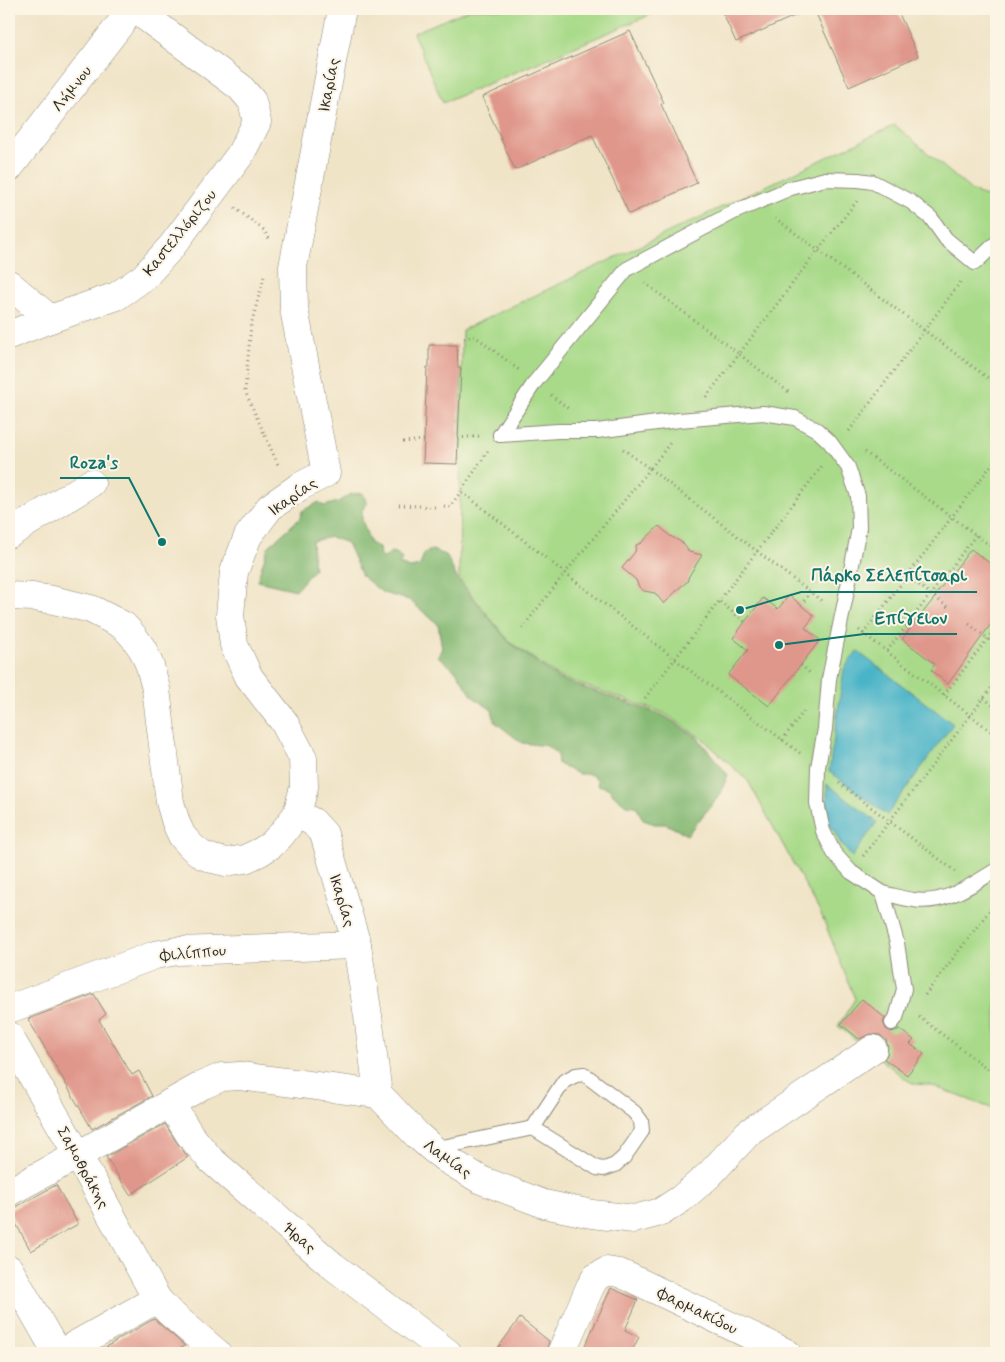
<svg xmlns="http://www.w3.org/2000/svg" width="1005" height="1362" viewBox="0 0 1005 1362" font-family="Mynerve,sans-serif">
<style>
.green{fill:#a8da89;stroke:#6a825a}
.forest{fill:#86ba75;stroke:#587250}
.water{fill:#4ab4c8;stroke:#3a707a}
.building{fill:#e0978b}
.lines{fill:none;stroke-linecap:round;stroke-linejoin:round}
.lane-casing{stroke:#8e8879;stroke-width:16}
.street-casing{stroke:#8e8879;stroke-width:29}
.path{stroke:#8e8879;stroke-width:3;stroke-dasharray:1 4;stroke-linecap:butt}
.lane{stroke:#fff;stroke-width:14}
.street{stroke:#fff;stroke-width:28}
.labels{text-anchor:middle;stroke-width:4;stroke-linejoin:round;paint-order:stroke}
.street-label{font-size:16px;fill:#2b2b2b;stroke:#fcf5e5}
.leader{fill:none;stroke:#0f766e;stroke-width:2}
.callout-dot{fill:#0f766e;stroke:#fcf5e5;stroke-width:2}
.callout-label{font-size:18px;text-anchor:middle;font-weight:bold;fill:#0f766e;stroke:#fcf5e5;stroke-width:4;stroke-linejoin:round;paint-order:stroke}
</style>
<rect width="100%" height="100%" fill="#fcf5e5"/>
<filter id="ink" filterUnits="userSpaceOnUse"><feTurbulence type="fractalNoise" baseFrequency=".02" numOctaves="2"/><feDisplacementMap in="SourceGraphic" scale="10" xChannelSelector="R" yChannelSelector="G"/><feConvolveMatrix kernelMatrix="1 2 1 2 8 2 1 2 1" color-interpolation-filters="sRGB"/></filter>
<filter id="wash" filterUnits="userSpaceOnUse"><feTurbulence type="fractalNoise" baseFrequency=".0096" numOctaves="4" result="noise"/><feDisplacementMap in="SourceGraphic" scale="20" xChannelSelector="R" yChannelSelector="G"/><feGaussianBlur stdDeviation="1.12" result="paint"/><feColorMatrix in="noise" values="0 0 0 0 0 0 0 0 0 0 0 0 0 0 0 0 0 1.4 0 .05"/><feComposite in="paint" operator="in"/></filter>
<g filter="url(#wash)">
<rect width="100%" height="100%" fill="#f0e4c7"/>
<!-- green -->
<g class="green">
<path d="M470,9H664L443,103L413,33Z"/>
<path d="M895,125L972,191L996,200V1110L930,1085L915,1084L907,1080L838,1026L855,999L822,916L748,781L704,740L664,713L559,677L509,641L459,579L462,330Z"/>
</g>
<!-- forest -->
<path class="forest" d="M363,493L367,504L362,510V520L370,543L379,548L380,557L384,558L391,552L398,554L402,559L399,564L410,568L420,566L424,553L432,550L446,555L458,580L509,642L559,679L663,715L697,737L728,775L719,796L687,835L666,824H655L643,820L636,806L626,805L616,797L608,788L598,785L597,778L589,774H578L558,764L557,754L547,746L522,743L495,722L492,710L473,697L456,671L438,656L442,648L438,624L409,600L383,593L362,576L347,543L331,537L312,541L314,569L296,590L257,581L268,547L300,518L302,511L319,502L324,506L338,502L351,494Z"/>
<!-- water -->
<g class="water">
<path d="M857,651L953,724L887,815L829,771L844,669Z"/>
<path d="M827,784L877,822L852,857L841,844L827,818Z"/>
</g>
<g id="blocks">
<!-- building -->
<g class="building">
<path d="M721,9H810L736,42Z"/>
<path d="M814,9H897L918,56L849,87Z"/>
<path d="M630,31L664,103L661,104L697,183L629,214L592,135L515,170L482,97Z"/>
<path d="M429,345H457L458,368H461L457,464L423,463L427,367H429Z"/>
<path d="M659,526L670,536L683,543L689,552L702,555L689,576L687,582L679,588L664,604L655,593L644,591L639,587L636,580L622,568L635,552L636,545L641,543Z"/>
<path d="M971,549L996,568V617L948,684L931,670L935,664L902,639L936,596L935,595Z"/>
<path d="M789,595L814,616L805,628L820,640L769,706L728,675L748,650L733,638L763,598L778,609Z"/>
<path d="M94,994L106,1014L99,1020L132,1075L139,1071L152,1096L92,1129L28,1019Z"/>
<path d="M862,999L885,1018L883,1022L886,1029L891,1032L896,1031L899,1029L914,1040L910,1044L924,1054L907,1075L884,1059L887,1055L888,1047L886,1040L880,1035L871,1034L859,1039L841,1024Z"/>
<path d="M165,1124L177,1143L188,1157L130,1195L106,1157Z"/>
<path d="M56,1185L78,1224L31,1251L9,1211Z"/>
<path d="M611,1288L638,1300L625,1330L639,1337L631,1353H582Z"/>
<path d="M520,1318L549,1341L546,1353H494Z"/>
<path d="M154,1319L185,1346L172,1353H97L122,1337Z"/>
</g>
</g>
</g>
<g filter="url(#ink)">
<use href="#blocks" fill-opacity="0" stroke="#8e8879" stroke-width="1"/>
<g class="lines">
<defs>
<g id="lane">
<path d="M500,435L558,431H597L679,420L763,413L795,418L817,430L829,441L848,467L858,496L859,528L847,591L829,679L825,729L818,767L817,803L823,831L834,853L851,872L883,893L897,943L904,989L896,1018L892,1023"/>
<path d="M500,435L535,382L627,269L734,212L791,188L825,179L858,180L873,182L911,202L931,218L946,239L975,263L996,243"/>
<path d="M883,893C893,895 903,899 914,900C944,905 972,885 996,870"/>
<path d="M433,1149L533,1128L597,1168L604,1169L615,1165L624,1157L642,1131L641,1121L634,1112L584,1074L576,1075L564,1081L533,1128"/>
</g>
<g id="street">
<path d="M9,168L132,9"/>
<path d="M9,284L50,319"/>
<path d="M9,335L50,319L117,296L144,277L172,246L240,155L257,122L252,101L240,87L135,9"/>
<path d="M9,534L91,483"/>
<path d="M9,596L33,597L53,600L91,609L124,626L134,637L143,650L150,666L156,689L170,802L176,823L182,836L192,847L202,855L213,859L226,862L245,859L260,852L271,845L281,835L297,814L304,787L303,758L284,722L249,677L234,645L230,615L234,572L248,536L270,507L299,487L326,473L294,309L293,267L342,9"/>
<path d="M297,814L313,822L324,834L357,945L368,1016L378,1094"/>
<path d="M9,1009L155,955L177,951L357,945"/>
<path d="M9,1036L78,1155L157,1299L169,1312L217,1353"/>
<path d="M170,1103L190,1135L211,1160L333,1266L448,1353"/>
<path d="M9,1192L78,1155L203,1085L222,1077L240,1076L378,1094L417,1135L433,1149L446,1159L481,1180L544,1204L592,1214L634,1219L661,1212L681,1199L709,1175L748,1133L873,1049"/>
<path d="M9,1269L57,1353"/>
<path d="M61,1353L157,1299"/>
<path d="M561,1353L590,1287L596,1277L607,1271L619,1273L631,1278L787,1353"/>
</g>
</defs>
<!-- lane casing -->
<use href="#lane" class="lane-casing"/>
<!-- street casing -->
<use href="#street" class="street-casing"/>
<!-- path -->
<g class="path">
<path d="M235,208L264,230L269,239"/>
<path d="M775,218L996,384"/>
<path d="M264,277L251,325L245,391L279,467"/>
<path d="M645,283L739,354L818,250L857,201"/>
<path d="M464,338L475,336L519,370"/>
<path d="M551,395L570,410"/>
<path d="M706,397L739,354L791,394"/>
<path d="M849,431L962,280"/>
<path d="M458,438L480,436"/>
<path d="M403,442L424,440"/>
<path d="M623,449L650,469L670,443"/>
<path d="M488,451L461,491L565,573L520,631"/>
<path d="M865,452L996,550"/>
<path d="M399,505L436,507"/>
<path d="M444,506L450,507L461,491"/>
<path d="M907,576L949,608"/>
<path d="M804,601L810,592"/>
<path d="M720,602L745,622"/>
<path d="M969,624L996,645"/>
<path d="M859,630L996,735"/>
<path d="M863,634L996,459"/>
<path d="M887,651L976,535"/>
<path d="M801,665L810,673"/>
<path d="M944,695L996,628"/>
<path d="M645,698L822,466"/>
<path d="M984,698L995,707"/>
<path d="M782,740L804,711"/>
<path d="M800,753L676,660L565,573L650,469L823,602"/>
<path d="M839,783L955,871"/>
<path d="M863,856L996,682"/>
<path d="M925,995L996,902"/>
<path d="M919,1017L996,1075"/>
</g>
<!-- lane -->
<use href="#lane" class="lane"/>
<!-- street -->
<use href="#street" class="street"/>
</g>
</g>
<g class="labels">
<!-- street labels -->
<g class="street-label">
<text transform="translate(328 85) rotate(-79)" y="6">Ικαρίας</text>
<text transform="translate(71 88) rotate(-52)" y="6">Λήμνου</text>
<text transform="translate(179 232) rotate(-51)" y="6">Καστελλόριζου</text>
<text transform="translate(292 496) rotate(-35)" y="6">Ικαρίας</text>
<text transform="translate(343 900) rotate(73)" y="6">Ικαρίας</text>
<text transform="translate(193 952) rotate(-5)" y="6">Φιλίππου</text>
<text transform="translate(448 1158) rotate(35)" y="6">Λαμίας</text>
<text transform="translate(84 1167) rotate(61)" y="6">Σαμοθράκης</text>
<text transform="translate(300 1237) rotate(41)" y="6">Ήρας</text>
<text transform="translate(698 1310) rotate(26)" y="6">Φαρμακίδου</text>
</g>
</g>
<!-- callouts -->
<path class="leader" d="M162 542L129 478H60M740 610L801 592H977M779 645L864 634H957"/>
<g class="callout-dot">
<circle cx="162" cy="542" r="5"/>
<circle cx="740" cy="610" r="5"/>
<circle cx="779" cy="645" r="5"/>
</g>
<g class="callout-label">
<text x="94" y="468">Roza's</text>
<text x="889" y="581">Πάρκο Σελεπίτσαρι</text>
<text x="911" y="624">Επίγειον</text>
</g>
<!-- margin -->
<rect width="1005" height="1362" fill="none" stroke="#fcf5e5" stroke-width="30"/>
</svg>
